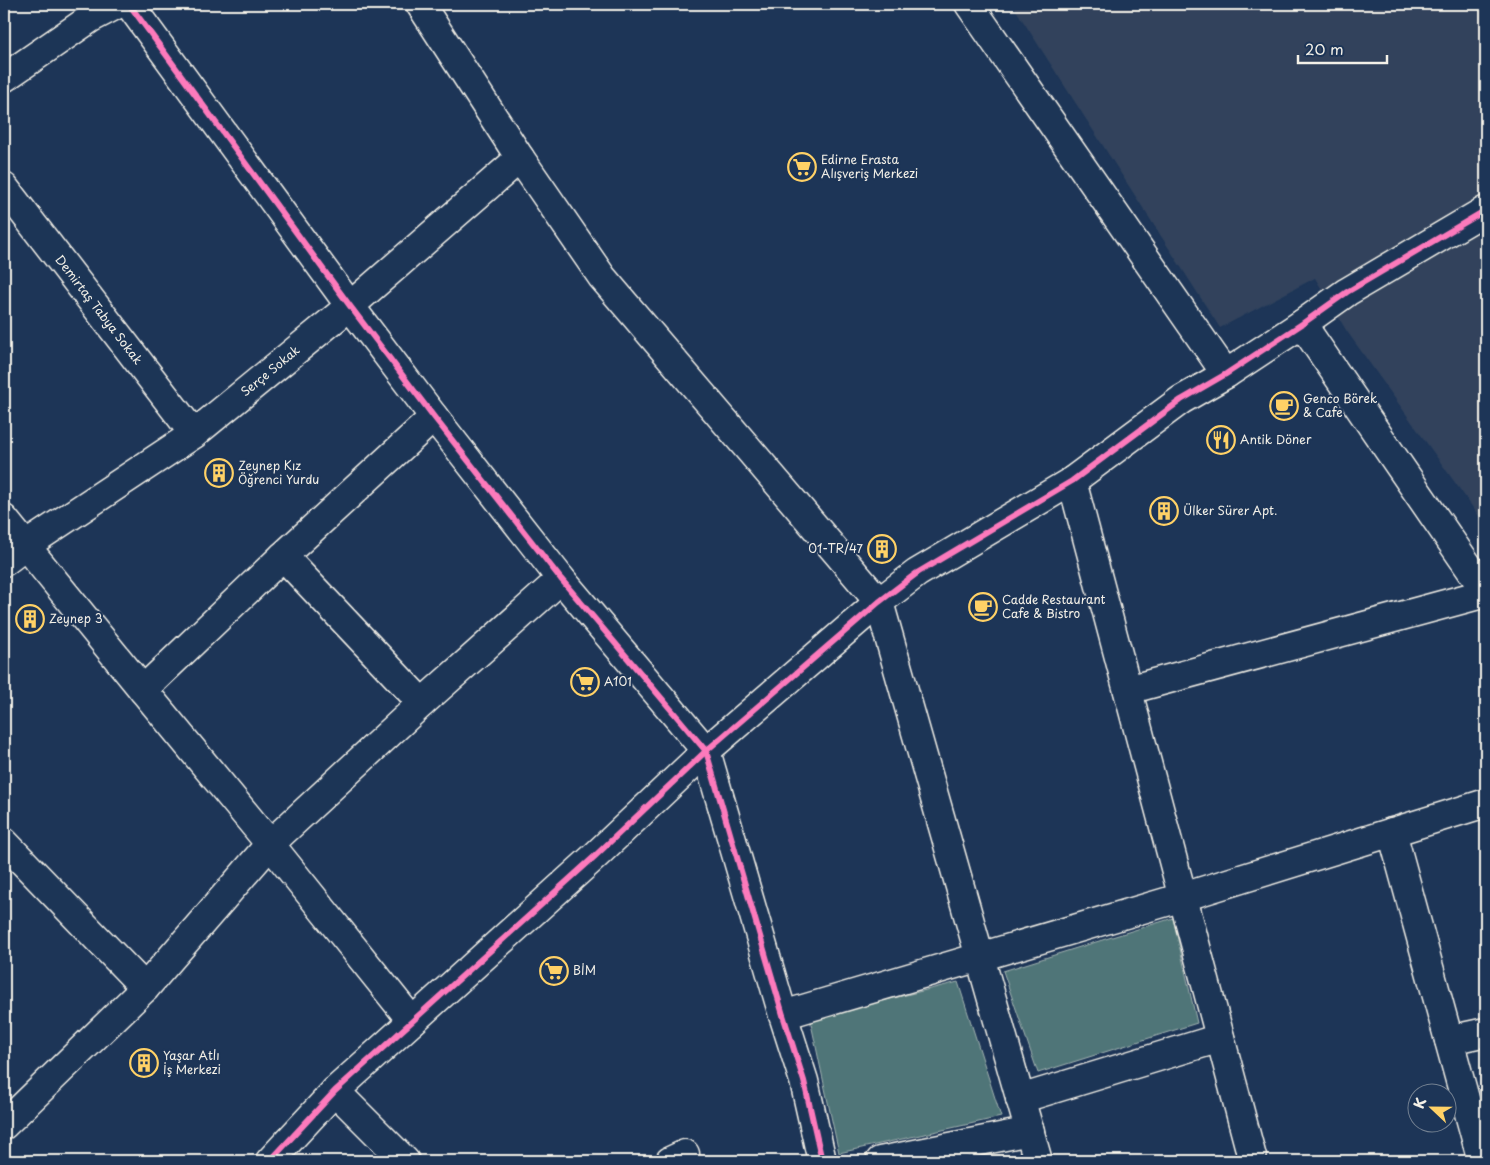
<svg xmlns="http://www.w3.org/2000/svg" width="1490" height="1165" viewBox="0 0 1490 1165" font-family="'Playpen Sans',sans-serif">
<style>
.built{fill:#30425c}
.green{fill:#507578;stroke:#a2b3b0}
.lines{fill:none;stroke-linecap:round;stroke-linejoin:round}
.minor-casing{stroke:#f4f1e8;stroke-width:31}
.minor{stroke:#1d3557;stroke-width:28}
.cycleway-casing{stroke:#1d3557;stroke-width:9}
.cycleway{stroke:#fd7abc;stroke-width:6}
.labels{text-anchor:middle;stroke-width:4;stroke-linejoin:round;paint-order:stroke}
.poi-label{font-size:12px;fill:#f4f1e8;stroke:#1d3557;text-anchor:start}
.street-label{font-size:12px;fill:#f4f1e8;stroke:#1d3557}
</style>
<rect width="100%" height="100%" fill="#1d3557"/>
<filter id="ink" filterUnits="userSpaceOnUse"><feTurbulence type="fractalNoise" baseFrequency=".02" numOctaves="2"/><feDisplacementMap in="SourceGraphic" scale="10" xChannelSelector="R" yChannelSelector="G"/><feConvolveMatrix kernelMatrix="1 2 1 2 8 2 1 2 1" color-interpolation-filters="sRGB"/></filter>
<g filter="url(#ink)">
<!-- built -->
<path class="built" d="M1012,4H1486V526L1346,330L1315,278L1220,328Z"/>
<!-- green -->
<g class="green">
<path d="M1173,918L1197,1023L1038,1073L1003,971Z"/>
<path d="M958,982L1001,1117L839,1153L810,1019Z"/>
</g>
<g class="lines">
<defs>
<g id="minor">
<path d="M129,4L350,306L434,417L561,579L706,751L783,1015L804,1081L822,1161"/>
<path d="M420,4L520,158L602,277L879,602L1038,1161"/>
<path d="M969,4L1226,374"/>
<path d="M4,78L91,18L118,4"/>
<path id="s1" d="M4,187L194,434"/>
<path d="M1302,324L1486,592"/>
<path d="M1072,481L1253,1161"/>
<path d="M4,519L143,690L270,844L412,1021"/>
<path d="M283,556L422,703"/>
<path id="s2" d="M4,562L25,546L194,434L350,306L520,158"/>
<path d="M143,690L283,556L434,417"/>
<path d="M1128,690L1486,593"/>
<path d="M1392,832L1482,1161"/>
<path d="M4,842L145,988"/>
<path d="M783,1015L1183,897L1486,803"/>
<path d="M1449,1040L1486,1032"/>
<path d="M335,1091L405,1161"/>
<path d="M1020,1099L1220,1038"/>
<path d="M4,1125L145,988L270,844L422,703L561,579"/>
<path d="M270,1161L335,1091L594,857L706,751L879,602L917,573L1072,481L1181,400L1226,374L1302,324L1347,292L1486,210"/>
<path d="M670,1161L685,1154"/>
<path d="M880,1161L1030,1131"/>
</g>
</defs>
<!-- minor casing -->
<use href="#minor" class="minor-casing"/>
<!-- minor -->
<use href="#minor" class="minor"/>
<defs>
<g id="cycleway">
<path d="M129,4L350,306L434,417L561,579L706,751L783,1015L804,1081L822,1161"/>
<path d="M270,1161L335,1091L594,857L706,751L879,602L917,573L1072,481L1181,400L1226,374L1302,324L1347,292L1486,210"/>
</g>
</defs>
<!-- cycleway casing -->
<use href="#cycleway" class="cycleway-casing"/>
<!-- cycleway -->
<use href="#cycleway" class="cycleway"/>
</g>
</g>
<!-- icons -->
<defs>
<symbol id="supermarket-ring" viewBox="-11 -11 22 22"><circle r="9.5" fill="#1d3557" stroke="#ffd166" stroke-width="1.5"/><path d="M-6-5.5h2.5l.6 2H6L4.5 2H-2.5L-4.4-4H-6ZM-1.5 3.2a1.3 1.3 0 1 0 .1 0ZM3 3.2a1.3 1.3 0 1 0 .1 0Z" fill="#ffd166"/></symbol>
<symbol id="cafe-ring" viewBox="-11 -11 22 22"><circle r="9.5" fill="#1d3557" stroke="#ffd166" stroke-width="1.5"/><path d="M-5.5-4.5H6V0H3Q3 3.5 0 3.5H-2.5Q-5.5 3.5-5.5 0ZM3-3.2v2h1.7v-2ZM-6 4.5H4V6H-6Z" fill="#ffd166"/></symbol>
<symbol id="restaurant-ring" viewBox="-11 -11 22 22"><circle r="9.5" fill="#1d3557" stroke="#ffd166" stroke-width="1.5"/><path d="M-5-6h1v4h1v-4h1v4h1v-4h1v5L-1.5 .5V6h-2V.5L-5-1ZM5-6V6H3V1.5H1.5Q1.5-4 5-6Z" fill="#ffd166"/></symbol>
<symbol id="building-ring" viewBox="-11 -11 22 22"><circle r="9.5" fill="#1d3557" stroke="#ffd166" stroke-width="1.5"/><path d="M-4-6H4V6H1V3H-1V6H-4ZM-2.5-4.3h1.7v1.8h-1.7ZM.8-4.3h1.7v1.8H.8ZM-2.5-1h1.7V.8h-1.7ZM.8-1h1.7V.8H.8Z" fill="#ffd166"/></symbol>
</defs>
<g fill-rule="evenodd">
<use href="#supermarket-ring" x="786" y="151" width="32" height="32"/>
<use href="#cafe-ring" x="1268" y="390" width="32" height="32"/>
<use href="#restaurant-ring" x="1205" y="424" width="32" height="32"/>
<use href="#building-ring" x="203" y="457" width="32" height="32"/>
<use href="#building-ring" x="1148" y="495" width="32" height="32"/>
<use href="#building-ring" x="866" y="533" width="32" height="32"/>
<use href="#cafe-ring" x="967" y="591" width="32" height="32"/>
<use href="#building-ring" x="14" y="603" width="32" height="32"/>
<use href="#supermarket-ring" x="569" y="666" width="32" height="32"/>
<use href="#supermarket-ring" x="538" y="955" width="32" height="32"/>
<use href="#building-ring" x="128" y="1047" width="32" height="32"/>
</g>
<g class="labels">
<!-- poi labels -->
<g class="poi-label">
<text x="821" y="164">Edirne Erasta<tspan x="821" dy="14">Alışveriş Merkezi</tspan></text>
<text x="1303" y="403">Genco Börek<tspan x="1303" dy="14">&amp; Cafe</tspan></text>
<text x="1240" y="444">Antik Döner</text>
<text x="238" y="470">Zeynep Kız<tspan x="238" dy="14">Öğrenci Yurdu</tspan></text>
<text x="1183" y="515">Ülker Sürer Apt.</text>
<text x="863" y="553" text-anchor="end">01-TR/47</text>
<text x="1002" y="604">Cadde Restaurant<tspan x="1002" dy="14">Cafe &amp; Bistro</tspan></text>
<text x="49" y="623">Zeynep 3</text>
<text x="604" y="686">A101</text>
<text x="573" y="975">BİM</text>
<text x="163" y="1060">Yaşar Atlı<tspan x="163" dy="14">İş Merkezi</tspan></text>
</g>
<!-- street labels -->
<g class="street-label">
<text dy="4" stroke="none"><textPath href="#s1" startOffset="155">Demirtaş Tabya Sokak</textPath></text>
<text dy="4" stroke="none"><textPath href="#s2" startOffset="328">Serçe Sokak</textPath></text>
</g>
</g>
<!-- margin -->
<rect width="1490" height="1165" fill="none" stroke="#1d3557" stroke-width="20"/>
<rect x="10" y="10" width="1470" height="1145" fill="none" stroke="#f4f1e8" stroke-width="2" filter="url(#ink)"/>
<!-- north arrow -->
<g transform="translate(1432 1108) rotate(292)"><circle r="24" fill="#1d3557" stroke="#738091"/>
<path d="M0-4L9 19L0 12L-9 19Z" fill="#ffd166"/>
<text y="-8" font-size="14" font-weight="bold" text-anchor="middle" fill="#f4f1e8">K</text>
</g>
<!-- scale -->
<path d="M1298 55v8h89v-8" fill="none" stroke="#f4f1e8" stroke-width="2.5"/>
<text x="1305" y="55" font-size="15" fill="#f4f1e8" stroke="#1d3557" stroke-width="4" paint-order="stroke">20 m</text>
</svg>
